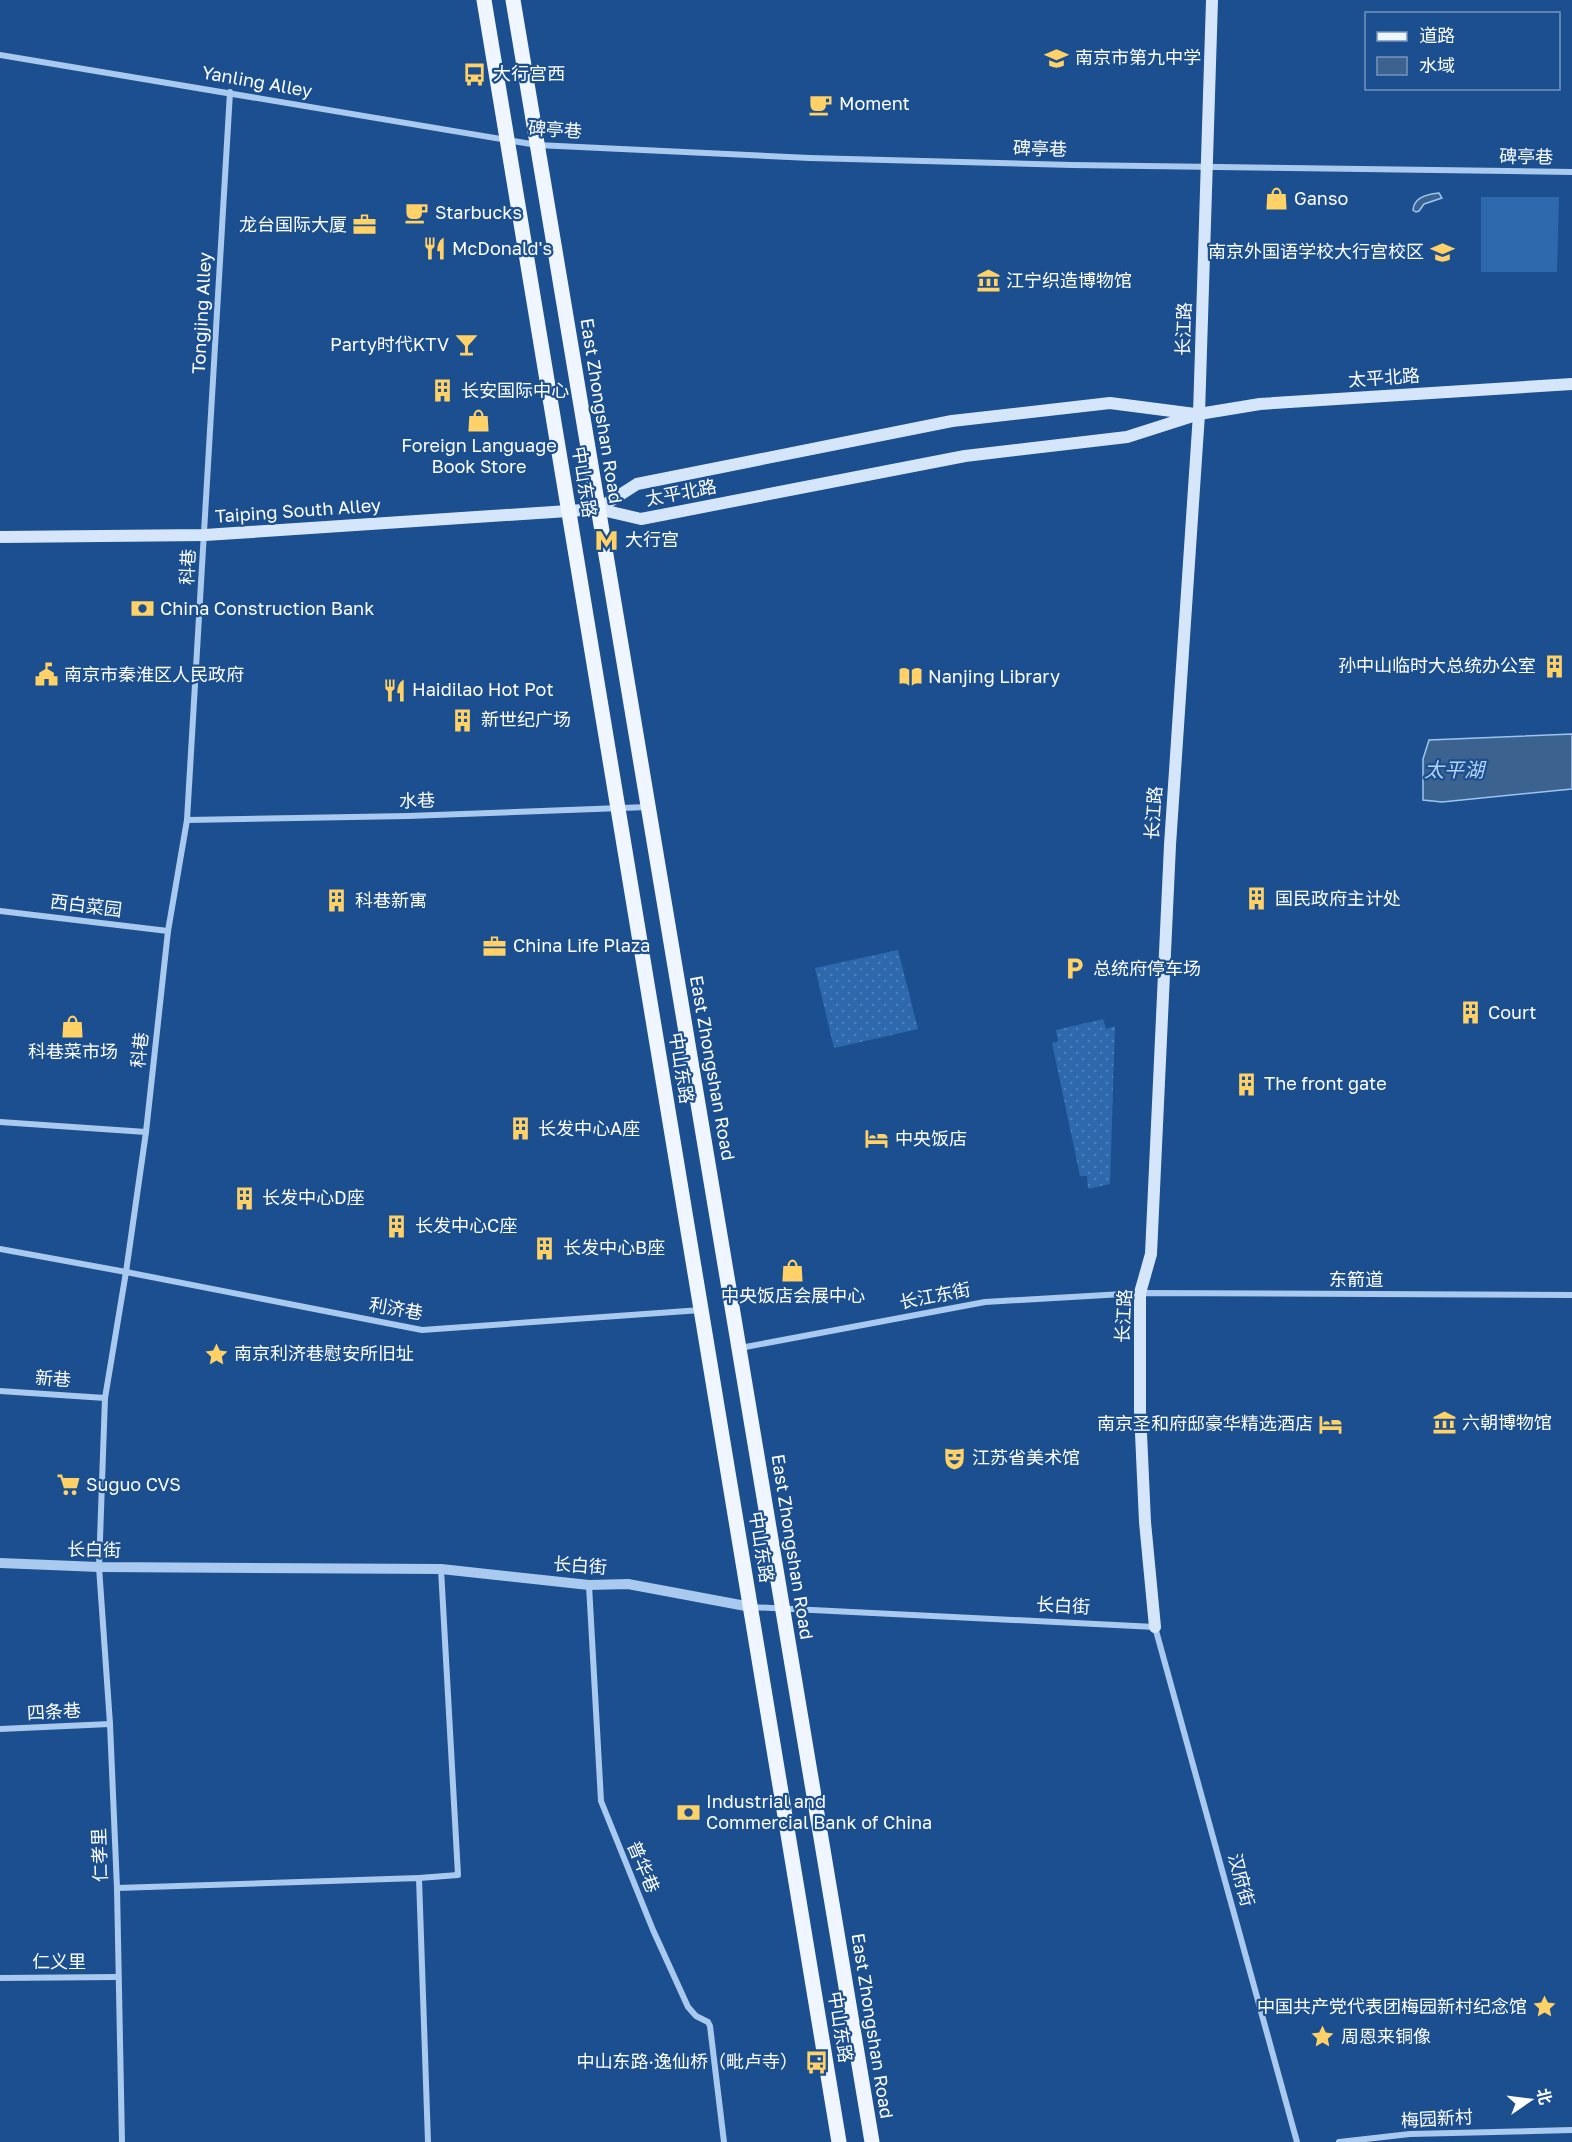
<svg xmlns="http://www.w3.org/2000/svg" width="1572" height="2142" viewBox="0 0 1572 2142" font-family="'Golos Text','Noto Sans SC',sans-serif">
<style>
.grass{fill:url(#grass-dots)}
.pitch{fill:#2e69ad}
.water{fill:#3c6290;stroke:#9cc4f0;stroke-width:1.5}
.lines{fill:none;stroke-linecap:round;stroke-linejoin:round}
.minor{stroke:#a9c9ee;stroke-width:6}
.tertiary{stroke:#a9c9ee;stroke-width:10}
.secondary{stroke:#d6e6fa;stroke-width:12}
.primary{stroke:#f0f6ff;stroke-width:15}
.labels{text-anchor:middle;stroke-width:4.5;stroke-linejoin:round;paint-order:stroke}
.poi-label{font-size:18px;fill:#fff;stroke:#1b4f8f;text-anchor:start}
.street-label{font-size:18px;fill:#fff;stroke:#1b4f8f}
.water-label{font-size:20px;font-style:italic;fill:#b5d3f5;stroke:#1b4f8f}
</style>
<defs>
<pattern id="grass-dots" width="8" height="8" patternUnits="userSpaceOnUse" patternTransform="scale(1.5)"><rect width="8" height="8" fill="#2e69ad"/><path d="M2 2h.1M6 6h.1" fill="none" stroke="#4d80b9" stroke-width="1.8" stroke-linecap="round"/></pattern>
</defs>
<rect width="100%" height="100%" fill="#1b4f8f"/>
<!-- grass -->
<g class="grass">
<path d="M898,950L918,1029L834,1048L815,968Z"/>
<path d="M1103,1019L1106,1029L1115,1026L1110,1184L1088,1189L1087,1176H1080L1052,1043L1058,1041L1056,1030Z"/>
</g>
<!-- pitch -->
<path class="pitch" d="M1481,197H1559L1557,272H1481Z"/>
<!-- water -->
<g class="water">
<path d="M1439,193L1442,198L1424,204L1419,211L1416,212L1413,210C1414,197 1427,194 1439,193Z"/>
<path d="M1572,734V789L1442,802L1423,800V759L1429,740Z"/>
</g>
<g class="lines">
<!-- minor -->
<g class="minor">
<path d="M0,55L537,145L810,158L1072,165L1572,172"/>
<path d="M187,820L408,816L648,807"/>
<path d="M0,911L168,931"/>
<path d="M0,1122L146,1132"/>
<path d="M0,1249L126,1272L422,1330L701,1310"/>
<path d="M740,1348L985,1302L1140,1293L1572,1295"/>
<path d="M0,1391L105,1398"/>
<path d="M589,1585L601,1801L653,1930L688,2007L696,2016L708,2022L710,2026L724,2142"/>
<path d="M751,1607L1155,1627L1297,2142"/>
<path d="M0,1729L110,1724"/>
<path d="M419,1878L458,1875L441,1569"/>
<path d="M117,1888L419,1878L428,2142"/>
<path d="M0,1978L118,1977"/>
<path d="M122,2142L117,1888L110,1724L99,1567L105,1398L126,1272L146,1132L168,931L187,820L230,92"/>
<path d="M1339,2142L1410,2134L1572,2130"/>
</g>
<!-- tertiary -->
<path class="tertiary" d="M0,1563L99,1567L441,1569L589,1585L628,1584L751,1607"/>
<!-- secondary -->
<g class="secondary">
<path d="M598,509L637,484L952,421L1110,403L1195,414"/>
<path d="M0,537L205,535L598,509L641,519L965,456L1127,437L1199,414L1260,404L1572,384"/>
<path d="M1155,1627L1145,1522L1140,1411V1293L1151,1254L1170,845L1199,414L1212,0"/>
</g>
<!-- primary -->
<g class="primary">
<path d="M484,0L839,2142"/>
<path d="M513,0L872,2142"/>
</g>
</g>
<!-- icons -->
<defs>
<symbol id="school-bare" viewBox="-9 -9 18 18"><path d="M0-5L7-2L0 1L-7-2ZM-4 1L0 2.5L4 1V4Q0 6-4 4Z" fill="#ffd166" stroke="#1b4f8f" stroke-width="2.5" paint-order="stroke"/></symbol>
<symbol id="bus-bare" viewBox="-9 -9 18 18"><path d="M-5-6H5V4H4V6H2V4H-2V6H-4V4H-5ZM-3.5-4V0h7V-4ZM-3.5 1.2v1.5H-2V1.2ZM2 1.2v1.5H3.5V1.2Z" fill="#ffd166" stroke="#1b4f8f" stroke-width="2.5" paint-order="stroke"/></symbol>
<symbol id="cafe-bare" viewBox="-9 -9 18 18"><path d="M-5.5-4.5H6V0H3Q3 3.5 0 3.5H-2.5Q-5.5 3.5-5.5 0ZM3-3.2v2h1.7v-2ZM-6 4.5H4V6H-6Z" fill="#ffd166" stroke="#1b4f8f" stroke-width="2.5" paint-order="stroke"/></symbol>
<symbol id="shop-bare" viewBox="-9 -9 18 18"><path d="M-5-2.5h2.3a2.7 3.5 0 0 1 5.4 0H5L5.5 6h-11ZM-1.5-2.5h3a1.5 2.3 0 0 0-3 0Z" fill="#ffd166" stroke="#1b4f8f" stroke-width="2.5" paint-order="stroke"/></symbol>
<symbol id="office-bare" viewBox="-9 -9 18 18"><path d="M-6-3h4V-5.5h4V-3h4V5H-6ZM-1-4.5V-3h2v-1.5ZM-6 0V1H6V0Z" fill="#ffd166" stroke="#1b4f8f" stroke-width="2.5" paint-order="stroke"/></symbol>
<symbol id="restaurant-bare" viewBox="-9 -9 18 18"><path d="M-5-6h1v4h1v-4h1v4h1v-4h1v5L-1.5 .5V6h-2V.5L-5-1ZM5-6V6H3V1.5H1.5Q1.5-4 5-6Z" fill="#ffd166" stroke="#1b4f8f" stroke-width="2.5" paint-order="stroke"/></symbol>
<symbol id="museum-bare" viewBox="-9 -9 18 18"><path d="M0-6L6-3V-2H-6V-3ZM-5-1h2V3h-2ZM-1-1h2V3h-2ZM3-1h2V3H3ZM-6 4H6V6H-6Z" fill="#ffd166" stroke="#1b4f8f" stroke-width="2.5" paint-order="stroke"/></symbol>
<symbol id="bar-bare" viewBox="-9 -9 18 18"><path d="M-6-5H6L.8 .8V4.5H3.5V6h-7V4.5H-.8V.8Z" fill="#ffd166" stroke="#1b4f8f" stroke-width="2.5" paint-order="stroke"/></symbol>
<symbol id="building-bare" viewBox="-9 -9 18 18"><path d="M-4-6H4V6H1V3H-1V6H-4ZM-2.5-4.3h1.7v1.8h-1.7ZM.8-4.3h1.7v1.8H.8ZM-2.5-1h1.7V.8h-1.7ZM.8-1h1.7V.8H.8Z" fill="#ffd166" stroke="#1b4f8f" stroke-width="2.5" paint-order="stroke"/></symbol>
<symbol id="metro-bare" viewBox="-9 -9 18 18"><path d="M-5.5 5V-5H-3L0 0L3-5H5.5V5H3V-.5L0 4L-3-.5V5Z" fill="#ffd166" stroke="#1b4f8f" stroke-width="2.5" paint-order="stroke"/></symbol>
<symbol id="bank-bare" viewBox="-9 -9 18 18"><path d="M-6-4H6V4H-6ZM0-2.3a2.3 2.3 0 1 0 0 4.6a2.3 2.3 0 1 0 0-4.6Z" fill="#ffd166" stroke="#1b4f8f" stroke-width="2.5" paint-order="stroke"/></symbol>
<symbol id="civic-bare" viewBox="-9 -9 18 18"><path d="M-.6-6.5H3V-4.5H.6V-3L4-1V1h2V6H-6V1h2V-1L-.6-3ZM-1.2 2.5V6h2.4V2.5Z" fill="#ffd166" stroke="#1b4f8f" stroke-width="2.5" paint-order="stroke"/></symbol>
<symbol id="library-bare" viewBox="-9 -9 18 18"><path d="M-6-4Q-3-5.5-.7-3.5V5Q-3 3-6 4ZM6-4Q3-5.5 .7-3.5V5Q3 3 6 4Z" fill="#ffd166" stroke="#1b4f8f" stroke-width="2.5" paint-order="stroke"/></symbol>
<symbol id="parking-bare" viewBox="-9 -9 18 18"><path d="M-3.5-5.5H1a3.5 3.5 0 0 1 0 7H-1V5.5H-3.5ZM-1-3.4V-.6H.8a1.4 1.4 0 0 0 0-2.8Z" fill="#ffd166" stroke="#1b4f8f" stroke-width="2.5" paint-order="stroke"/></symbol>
<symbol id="hotel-bare" viewBox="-9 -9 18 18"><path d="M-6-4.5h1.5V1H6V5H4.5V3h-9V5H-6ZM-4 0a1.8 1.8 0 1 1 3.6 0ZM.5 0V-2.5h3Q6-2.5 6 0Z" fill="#ffd166" stroke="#1b4f8f" stroke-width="2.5" paint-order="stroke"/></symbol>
<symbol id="sight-bare" viewBox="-9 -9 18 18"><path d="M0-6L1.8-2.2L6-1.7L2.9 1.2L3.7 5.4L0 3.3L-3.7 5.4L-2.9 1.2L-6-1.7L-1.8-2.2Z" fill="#ffd166" stroke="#1b4f8f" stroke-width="2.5" paint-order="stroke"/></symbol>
<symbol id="theatre-bare" viewBox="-9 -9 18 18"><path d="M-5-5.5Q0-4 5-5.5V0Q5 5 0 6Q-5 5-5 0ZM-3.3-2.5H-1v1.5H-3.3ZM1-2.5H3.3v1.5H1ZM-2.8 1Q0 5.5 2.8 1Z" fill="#ffd166" stroke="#1b4f8f" stroke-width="2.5" paint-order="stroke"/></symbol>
<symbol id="supermarket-bare" viewBox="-9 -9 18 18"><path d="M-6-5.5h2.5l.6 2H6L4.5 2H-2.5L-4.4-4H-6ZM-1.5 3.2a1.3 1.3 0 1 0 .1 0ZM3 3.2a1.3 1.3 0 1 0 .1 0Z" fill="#ffd166" stroke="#1b4f8f" stroke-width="2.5" paint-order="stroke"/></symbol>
</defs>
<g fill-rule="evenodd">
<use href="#school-bare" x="1040" y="42" width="33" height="33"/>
<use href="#bus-bare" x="458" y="58" width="33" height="33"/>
<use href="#cafe-bare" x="804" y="88" width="33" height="33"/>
<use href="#shop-bare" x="1260" y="182" width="33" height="33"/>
<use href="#cafe-bare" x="400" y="196" width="33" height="33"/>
<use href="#office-bare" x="348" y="208" width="33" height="33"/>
<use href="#restaurant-bare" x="418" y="232" width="33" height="33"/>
<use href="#school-bare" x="1426" y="236" width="33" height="33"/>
<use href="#museum-bare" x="972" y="264" width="33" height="33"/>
<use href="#bar-bare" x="450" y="328" width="33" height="33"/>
<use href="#building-bare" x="426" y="374" width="33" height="33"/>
<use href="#shop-bare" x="462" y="404" width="33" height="33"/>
<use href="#metro-bare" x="590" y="524" width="33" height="33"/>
<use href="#bank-bare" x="126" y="592" width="33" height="33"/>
<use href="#building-bare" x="1538" y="650" width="33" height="33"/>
<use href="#civic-bare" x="30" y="658" width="33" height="33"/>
<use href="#library-bare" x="894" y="660" width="33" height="33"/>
<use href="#restaurant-bare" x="378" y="674" width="33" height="33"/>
<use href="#building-bare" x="446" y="704" width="33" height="33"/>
<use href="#building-bare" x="1240" y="882" width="33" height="33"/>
<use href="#building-bare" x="320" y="884" width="33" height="33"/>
<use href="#office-bare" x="478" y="930" width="33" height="33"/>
<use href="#parking-bare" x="1058" y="952" width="33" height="33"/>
<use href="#building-bare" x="1454" y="996" width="33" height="33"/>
<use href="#shop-bare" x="56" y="1010" width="33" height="33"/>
<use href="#building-bare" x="1230" y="1068" width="33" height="33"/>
<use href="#building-bare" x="504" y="1112" width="33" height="33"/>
<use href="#hotel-bare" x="860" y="1122" width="33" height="33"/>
<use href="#building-bare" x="228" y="1182" width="33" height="33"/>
<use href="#building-bare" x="380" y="1210" width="33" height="33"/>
<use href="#building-bare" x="528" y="1232" width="33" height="33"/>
<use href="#shop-bare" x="776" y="1254" width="33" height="33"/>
<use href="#sight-bare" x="200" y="1338" width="33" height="33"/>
<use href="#museum-bare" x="1428" y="1406" width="33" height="33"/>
<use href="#hotel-bare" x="1314" y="1408" width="33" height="33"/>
<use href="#theatre-bare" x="938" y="1442" width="33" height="33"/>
<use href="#supermarket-bare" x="52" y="1468" width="33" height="33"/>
<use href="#bank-bare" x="672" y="1796" width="33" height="33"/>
<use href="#sight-bare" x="1528" y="1990" width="33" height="33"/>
<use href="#sight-bare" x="1306" y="2020" width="33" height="33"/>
<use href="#bus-bare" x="800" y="2046" width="33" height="33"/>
</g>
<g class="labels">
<!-- poi labels -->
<g class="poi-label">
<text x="1075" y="64">南京市第九中学</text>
<text x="493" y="80">大行宫西</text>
<text x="839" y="110">Moment</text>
<text x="1294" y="205">Ganso</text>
<text x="435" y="219">Starbucks</text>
<text x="347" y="231" text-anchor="end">龙台国际大厦</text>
<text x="452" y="255">McDonald's</text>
<text x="1424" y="258" text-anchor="end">南京外国语学校大行宫校区</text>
<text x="1006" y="287">江宁织造博物馆</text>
<text x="449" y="351" text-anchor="end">Party时代KTV</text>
<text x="461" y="397">长安国际中心</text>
<text x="479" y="452" text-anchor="middle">Foreign Language<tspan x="479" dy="21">Book Store</tspan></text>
<text x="625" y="546">大行宫</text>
<text x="160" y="615">China Construction Bank</text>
<text x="1536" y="672" text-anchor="end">孙中山临时大总统办公室</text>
<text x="64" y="681">南京市秦淮区人民政府</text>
<text x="928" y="683">Nanjing Library</text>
<text x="412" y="696">Haidilao Hot Pot</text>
<text x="481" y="726">新世纪广场</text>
<text x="1275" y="905">国民政府主计处</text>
<text x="355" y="907">科巷新寓</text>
<text x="513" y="952">China Life Plaza</text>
<text x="1093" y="975">总统府停车场</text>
<text x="1488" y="1019">Court</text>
<text x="73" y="1058" text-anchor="middle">科巷菜市场</text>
<text x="1264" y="1090">The front gate</text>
<text x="538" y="1135">长发中心A座</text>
<text x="895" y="1145">中央饭店</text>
<text x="262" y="1204">长发中心D座</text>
<text x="415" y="1232">长发中心C座</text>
<text x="563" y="1254">长发中心B座</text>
<text x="793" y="1302" text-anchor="middle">中央饭店会展中心</text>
<text x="234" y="1360">南京利济巷慰安所旧址</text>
<text x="1462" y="1429">六朝博物馆</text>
<text x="1313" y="1430" text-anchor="end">南京圣和府邸豪华精选酒店</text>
<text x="972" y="1464">江苏省美术馆</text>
<text x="86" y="1491">Suguo CVS</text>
<text x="706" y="1808">Industrial and<tspan x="706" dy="21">Commercial Bank of China</tspan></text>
<text x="1527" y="2013" text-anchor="end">中国共产党代表团梅园新村纪念馆</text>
<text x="1341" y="2043">周恩来铜像</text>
<text x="798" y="2068" text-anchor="end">中山东路·逸仙桥（毗卢寺）</text>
</g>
<!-- street labels -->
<g class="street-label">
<text transform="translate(257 82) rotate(10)" y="6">Yanling Alley</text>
<text transform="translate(555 130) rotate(4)" y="6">碑亭巷</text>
<text transform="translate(1040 149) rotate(2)" y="6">碑亭巷</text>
<text transform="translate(1526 157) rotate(1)" y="6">碑亭巷</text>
<text transform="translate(202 313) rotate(-87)" y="6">Tongjing Alley</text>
<text transform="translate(1184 329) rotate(-88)" y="6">长江路</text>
<text transform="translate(1384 378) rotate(-4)" y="6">太平北路</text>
<text transform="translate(601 411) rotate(81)" y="6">East Zhongshan Road</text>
<text transform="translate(584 482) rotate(81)" y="6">中山东路</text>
<text transform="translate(681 493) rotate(-11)" y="6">太平北路</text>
<text transform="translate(298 511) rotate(-4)" y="6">Taiping South Alley</text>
<text transform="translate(188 567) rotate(-87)" y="6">科巷</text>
<text transform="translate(417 801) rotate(-2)" y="6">水巷</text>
<text transform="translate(1154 813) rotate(-86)" y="6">长江路</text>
<text transform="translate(86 906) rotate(7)" y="6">西白菜园</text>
<text transform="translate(140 1050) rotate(-84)" y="6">科巷</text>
<text transform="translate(681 1068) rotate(81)" y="6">中山东路</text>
<text transform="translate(712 1068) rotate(80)" y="6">East Zhongshan Road</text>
<text x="1356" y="1286">东箭道</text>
<text transform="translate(935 1296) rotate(-11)" y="6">长江东街</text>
<text transform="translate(396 1309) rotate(10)" y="6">利济巷</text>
<text transform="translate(1124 1316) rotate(-87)" y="6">长江路</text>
<text transform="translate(53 1379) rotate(4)" y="6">新巷</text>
<text transform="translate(761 1547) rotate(81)" y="6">中山东路</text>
<text transform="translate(792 1547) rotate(81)" y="6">East Zhongshan Road</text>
<text transform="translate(94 1550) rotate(1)" y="6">长白街</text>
<text transform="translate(580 1566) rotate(4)" y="6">长白街</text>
<text transform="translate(1063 1606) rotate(3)" y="6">长白街</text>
<text transform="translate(54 1712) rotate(-3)" y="6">四条巷</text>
<text transform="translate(100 1855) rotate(-92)" y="6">仁孝里</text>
<text transform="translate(643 1867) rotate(67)" y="6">普华巷</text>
<text transform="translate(1241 1880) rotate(75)" y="6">汉府街</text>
<text x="59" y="1968">仁义里</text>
<text transform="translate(872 2026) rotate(81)" y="6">East Zhongshan Road</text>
<text transform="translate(840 2027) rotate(81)" y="6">中山东路</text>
<text transform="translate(1437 2119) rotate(-3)" y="6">梅园新村</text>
</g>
<!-- water labels -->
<g class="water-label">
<text x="1454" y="777">太平湖</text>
</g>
</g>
<!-- legend -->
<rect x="1365" y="12" width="195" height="78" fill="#1b4f8f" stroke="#7695bc" stroke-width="1.5"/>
<rect x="1377" y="32" width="30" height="9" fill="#f0f6ff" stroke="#7695bc" stroke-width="1.5"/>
<text x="1419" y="42" font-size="18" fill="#ffffff">道路</text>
<rect x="1377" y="57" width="30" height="18" fill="#3c6290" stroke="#7695bc" stroke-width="1.5"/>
<text x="1419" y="72" font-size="18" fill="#ffffff">水域</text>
<!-- north arrow -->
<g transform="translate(1530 2100) rotate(76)" stroke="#1b4f8f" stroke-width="4.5" paint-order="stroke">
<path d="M0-4.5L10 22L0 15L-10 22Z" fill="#ffffff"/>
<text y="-9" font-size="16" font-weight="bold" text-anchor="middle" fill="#ffffff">北</text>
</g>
</svg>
